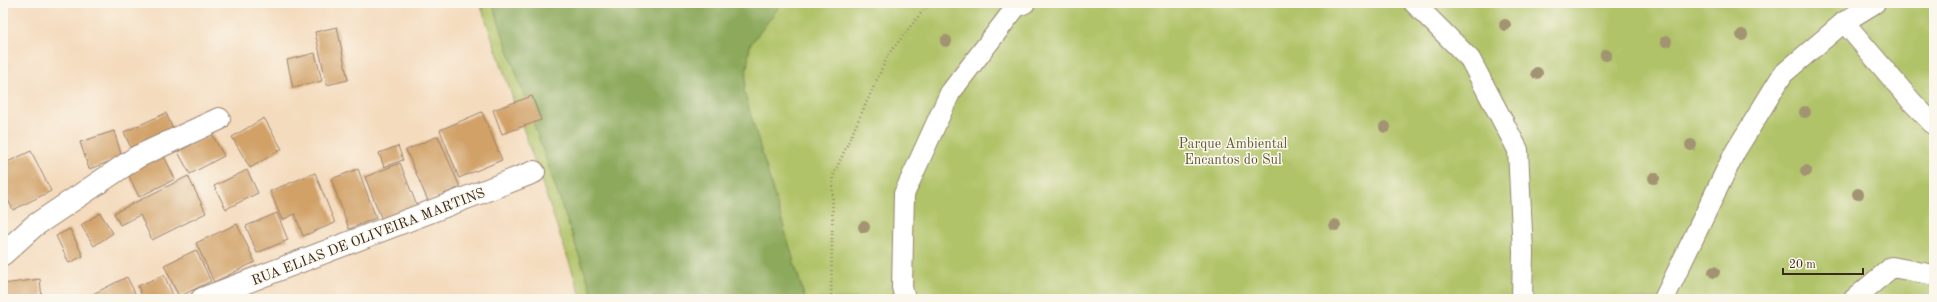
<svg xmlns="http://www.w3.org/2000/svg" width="1937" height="302" viewBox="0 0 1937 302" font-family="'Old Standard TT',serif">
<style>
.green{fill:#b0c367;stroke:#767642}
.forest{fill:#8ca95c;stroke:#646a3d}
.building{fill:#d1a168}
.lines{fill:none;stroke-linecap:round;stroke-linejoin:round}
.pedestrian-casing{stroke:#98826e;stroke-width:22}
.minor-casing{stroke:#98826e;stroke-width:24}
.path{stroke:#98826e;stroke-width:2.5;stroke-dasharray:1 3;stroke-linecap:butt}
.pedestrian{stroke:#fff;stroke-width:20}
.minor{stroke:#fff;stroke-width:22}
.tree{fill:#a29372}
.labels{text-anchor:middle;stroke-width:3;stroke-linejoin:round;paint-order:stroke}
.park-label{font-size:14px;fill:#5e5834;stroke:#fbf7ec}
.street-label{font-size:14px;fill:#3b2a1e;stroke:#fbf7ec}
</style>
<rect width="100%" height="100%" fill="#fbf7ec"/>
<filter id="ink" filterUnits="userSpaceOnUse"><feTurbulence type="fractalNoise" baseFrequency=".025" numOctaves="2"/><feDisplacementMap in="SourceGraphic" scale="8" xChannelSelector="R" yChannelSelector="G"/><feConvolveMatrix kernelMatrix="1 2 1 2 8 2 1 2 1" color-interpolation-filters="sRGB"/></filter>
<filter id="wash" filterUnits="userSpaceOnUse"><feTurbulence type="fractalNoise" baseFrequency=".012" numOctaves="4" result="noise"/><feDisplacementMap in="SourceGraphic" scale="16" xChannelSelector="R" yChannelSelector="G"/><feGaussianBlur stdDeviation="0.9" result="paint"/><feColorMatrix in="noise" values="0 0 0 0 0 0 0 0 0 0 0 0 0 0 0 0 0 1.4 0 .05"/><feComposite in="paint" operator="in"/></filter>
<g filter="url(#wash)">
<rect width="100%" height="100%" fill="#f4dbbe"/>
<!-- green -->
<path class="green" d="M480,3H1934V299H582Z"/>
<!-- forest -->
<path class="forest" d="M492,3H782L750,45L744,92L805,299H594Z"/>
<g id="blocks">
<!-- building -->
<g class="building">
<path d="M337,27L348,80L327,85L315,32Z"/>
<path d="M315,53L322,81L293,88L287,60Z"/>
<path d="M532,96L541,120L502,134L493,110Z"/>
<path d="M482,112L502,160L459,178L440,130Z"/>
<path d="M166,113L175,134L133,153L124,132Z"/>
<path d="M264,118L282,149L250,168L232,137Z"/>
<path d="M114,131L122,157L89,169L80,142Z"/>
<path d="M212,134L224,156L190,174L178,152Z"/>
<path d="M438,136L460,187L428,201L406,150Z"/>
<path d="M398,146L403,160L384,167L379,153Z"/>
<path d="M31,151L51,191L13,210L3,189V164Z"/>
<path d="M162,152L175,179L139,197L126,170Z"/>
<path d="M400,163L417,206L382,220L365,177Z"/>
<path d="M358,169L376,218L349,229L331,179Z"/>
<path d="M247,170L258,193L226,209L214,186Z"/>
<path d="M315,173L335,223L303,236L295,214L282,220L270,191Z"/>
<path d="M188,176L206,213L152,240L140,215L120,225L114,213Z"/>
<path d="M3,195L8,205L3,207Z"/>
<path d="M100,213L113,233L94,246L81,225Z"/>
<path d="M277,213L288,240L257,253L246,226Z"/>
<path d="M237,224L255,262L214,282L196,243Z"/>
<path d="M70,229L83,256L69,263L56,236Z"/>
<path d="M196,250L211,281L179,297L164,265Z"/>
<path d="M164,275L174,297L169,299H143L138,286Z"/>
<path d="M127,277L138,299H93L91,295Z"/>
<path d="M40,279L42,299H4L3,284Z"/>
</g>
</g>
</g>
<g filter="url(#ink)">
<use href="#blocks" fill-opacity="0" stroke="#98826e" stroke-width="1"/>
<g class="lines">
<defs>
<g id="pedestrian">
<path d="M1414,3L1470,59L1518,150L1523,252L1522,299"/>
<path d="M1844,22L1912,102L1934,125"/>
<path d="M905,299L902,287L904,194L950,93L1016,7L1025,3"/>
<path d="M1664,299L1735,152L1783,74L1844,22L1875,3"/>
<path d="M1854,299L1892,267L1934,275"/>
</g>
<g id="minor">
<path d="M3,254L34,226L137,157L219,119"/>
<path d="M202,299L534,172"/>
</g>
</defs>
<!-- pedestrian casing -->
<use href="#pedestrian" class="pedestrian-casing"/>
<!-- minor casing -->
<use href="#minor" class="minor-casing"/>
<!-- path -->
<path class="path" d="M831,299L833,176L888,55L929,3"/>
<!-- pedestrian -->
<use href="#pedestrian" class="pedestrian"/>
<!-- minor -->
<use href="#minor" class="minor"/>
</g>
<!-- trees -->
<g class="tree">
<circle cx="1505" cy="25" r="6"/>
<circle cx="1742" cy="35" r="6"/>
<circle cx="946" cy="41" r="6"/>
<circle cx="1666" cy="41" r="6"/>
<circle cx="1606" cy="55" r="6"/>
<circle cx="1537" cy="73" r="6"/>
<circle cx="1805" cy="112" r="6"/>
<circle cx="1385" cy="127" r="6"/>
<circle cx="1691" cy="145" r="6"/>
<circle cx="1806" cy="171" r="6"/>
<circle cx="1654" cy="178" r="6"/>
<circle cx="1858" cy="194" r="6"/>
<circle cx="1335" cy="225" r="6"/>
<circle cx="864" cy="227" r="6"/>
<circle cx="1714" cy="272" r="6"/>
</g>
</g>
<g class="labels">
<!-- park labels -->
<g class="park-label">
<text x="1233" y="148">Parque Ambiental<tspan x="1233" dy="16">Encantos do Sul</tspan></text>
</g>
<!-- street labels -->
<g class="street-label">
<text transform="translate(368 236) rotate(-21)" y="5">RUA ELIAS DE OLIVEIRA MARTINS</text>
</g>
</g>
<!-- margin -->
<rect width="1937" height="302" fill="none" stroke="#fbf7ec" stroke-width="16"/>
<!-- scale -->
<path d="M1783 268v6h80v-6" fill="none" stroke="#3b2a1e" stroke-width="2"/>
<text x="1789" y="268" font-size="12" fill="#3b2a1e" stroke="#fbf7ec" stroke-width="3" paint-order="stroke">20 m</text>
</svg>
